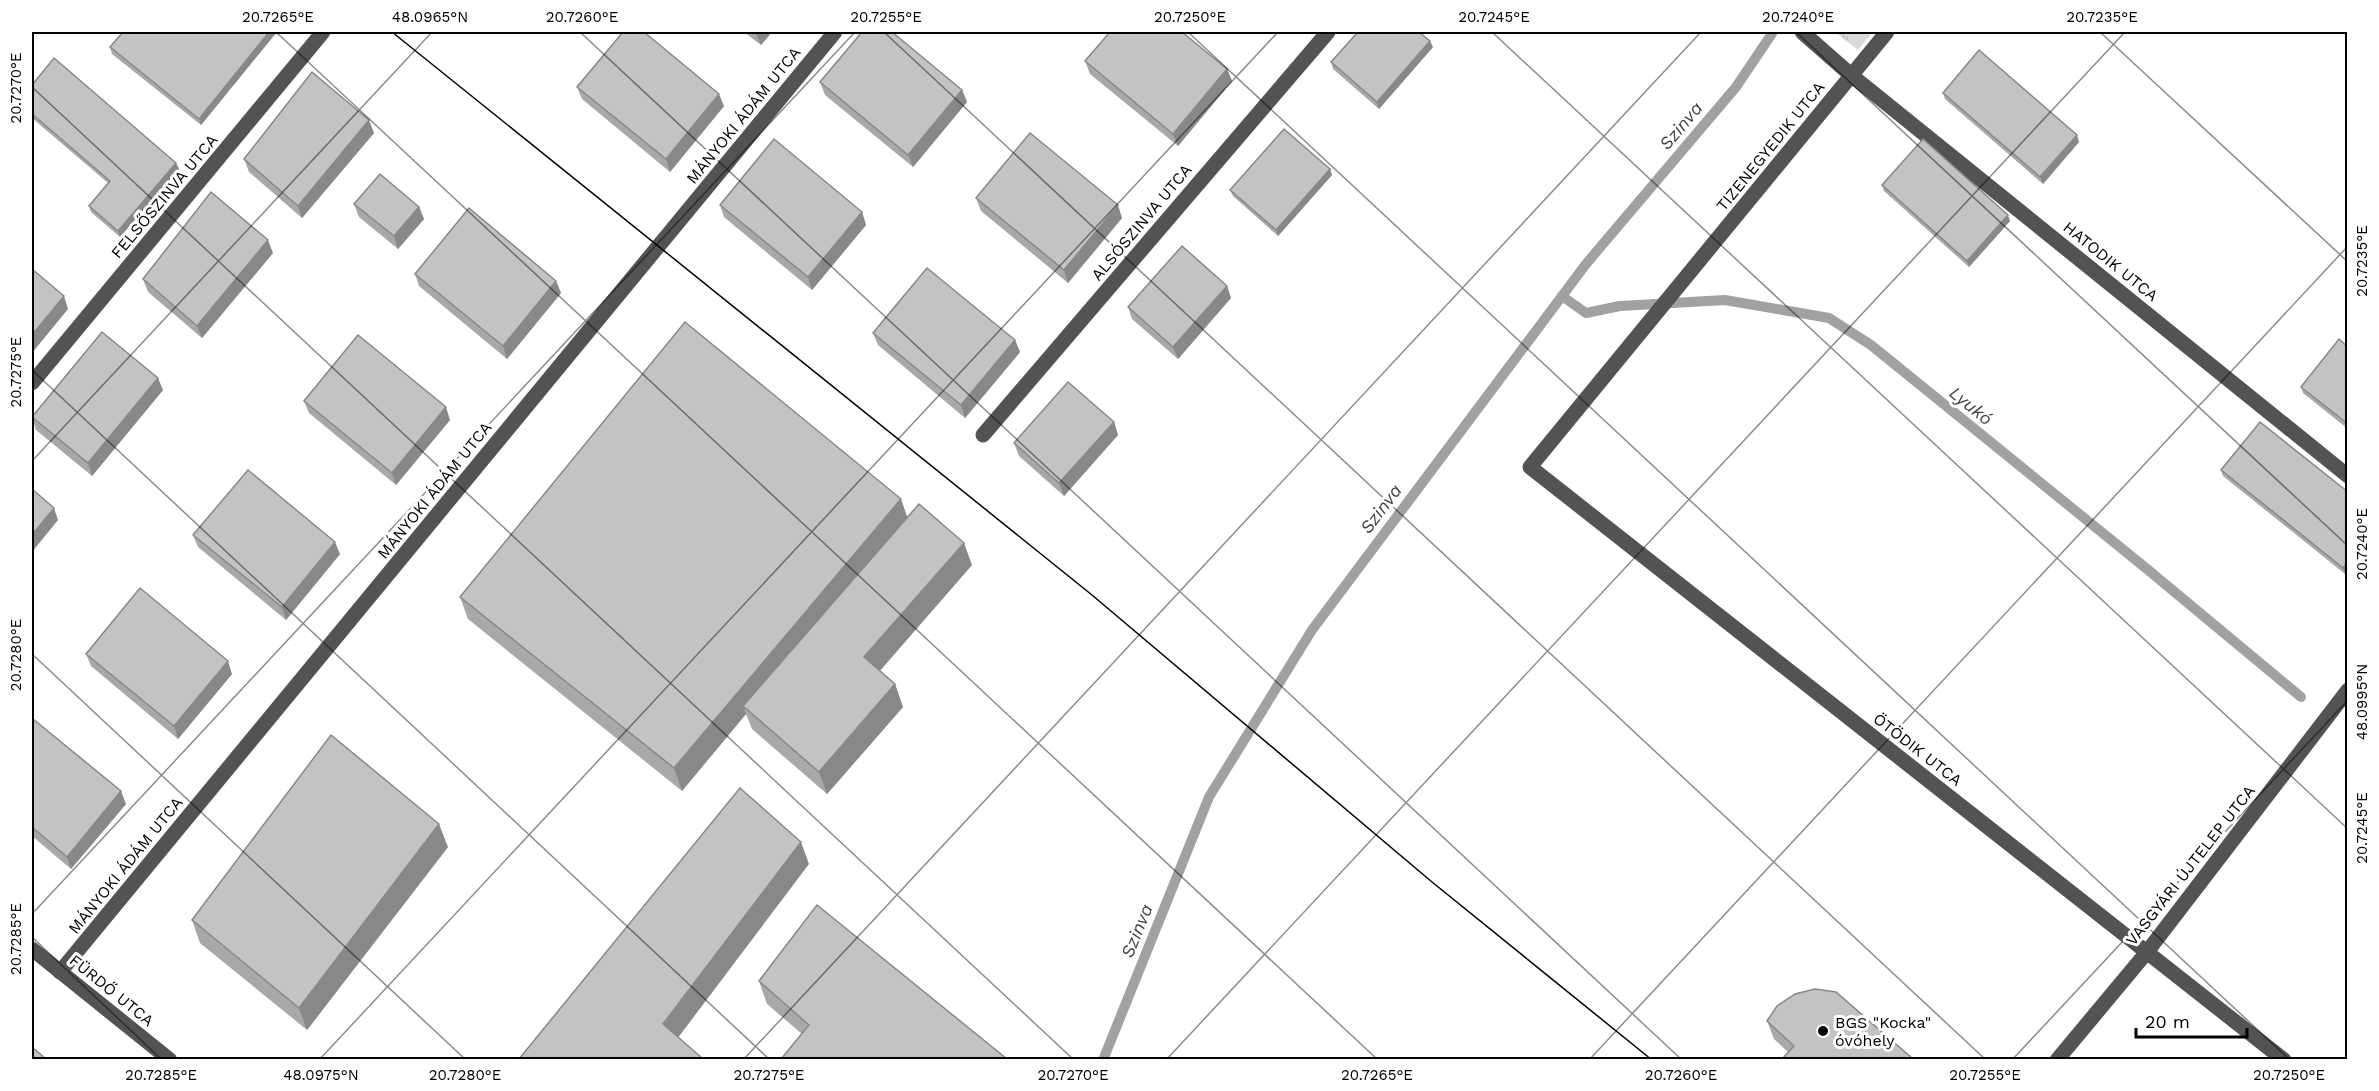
<svg xmlns="http://www.w3.org/2000/svg" width="2379" height="1091" viewBox="0 0 2379 1091" font-family="'Work Sans',sans-serif">
<style>
.grass{fill:url(#grass-tufts)}
.lines{fill:none;stroke-linecap:round;stroke-linejoin:round}
.stream{stroke:#a1a1a1;stroke-width:10}
.minor{stroke:#535353;stroke-width:15}
.tram{stroke:#000;stroke-width:1.5}
.wall{fill:#a8a8a8}
.shaded-wall{fill:#888}
.building{fill:#c3c3c3;stroke:#888;stroke-width:1.5}
.ticks{fill:none;stroke:#000;stroke-width:1.5;stroke-opacity:0.45}
.poi-dot{fill:#000;stroke:#fff;stroke-width:2}
.labels{text-anchor:middle;stroke-width:6;stroke-linejoin:round;paint-order:stroke}
.street-label{font-size:16px;fill:#000;stroke:#fff}
.poi-label{font-size:16px;fill:#000;stroke:#fff;text-anchor:start}
.water-label{font-size:18px;font-style:italic;fill:#424242;stroke:#fff}
.neatline{fill:none;stroke:#000;stroke-width:2}
.ticks-label{font-size:15px;text-anchor:middle;fill:#000}
</style>
<defs>
<pattern id="grass-tufts" width="24" height="20" patternUnits="userSpaceOnUse" patternTransform="scale(1.5)"><rect width="24" height="20" fill="#dadada"/><path d="M3 7l-1-3M5 7V3M7 7l1-3M15 17l-1-3M17 17v-4M19 17l1-3" fill="none" stroke="#b9b9b9"/></pattern>
</defs>
<rect width="100%" height="100%" fill="#fff"/>
<!-- grass -->
<path class="grass" d="M1835,32H1873L1858,50Z"/>
<g class="lines">
<!-- stream -->
<g class="stream">
<path d="M1562,296L1586,313L1620,306L1725,300L1829,318L1871,345L2147,569L2301,697"/>
<path d="M1103,1060L1209,797L1312,630L1586,264L1736,87L1773,32"/>
</g>
<!-- minor -->
<g class="minor">
<path d="M1802,32L1851,75L2348,476"/>
<path d="M1887,32L1530,467L2284,1060"/>
<path d="M32,383L323,32"/>
<path d="M983,435L1328,32"/>
<path d="M32,949L170,1060"/>
<path d="M60,972L835,32"/>
<path d="M2057,1060L2147,952L2348,690"/>
</g>
<!-- tram -->
<path class="tram" d="M392,32L1092,595L1432,882L1652,1060"/>
</g>
<!-- wall -->
<g class="wall">
<path d="M123,32H276V33L201,125L112,54L110,47Z"/>
<path d="M744,32H772L761,45Z"/>
<path d="M1433,47L1379,109L1333,69L1331,62Z"/>
<path d="M1085,61L1227,69L1232,81L1178,146L1090,74Z"/>
<path d="M820,82L962,90L967,102L913,167L825,95Z"/>
<path d="M32,85L176,163L179,169L120,237L91,212L89,206L108,183L32,118Z"/>
<path d="M577,87L724,106L670,172L582,99Z"/>
<path d="M1943,93L2079,142L2043,184L1945,99Z"/>
<path d="M374,133L302,218L249,172L244,159Z"/>
<path d="M1330,169L1332,175L1278,236L1233,196L1230,190Z"/>
<path d="M1882,185L2010,221L1969,267L1884,191Z"/>
<path d="M976,198L1122,218L1068,283L981,211Z"/>
<path d="M354,204L419,207L424,219L398,249L359,217Z"/>
<path d="M720,205L862,212L866,225L812,290L724,217Z"/>
<path d="M273,253L202,338L148,292L143,279Z"/>
<path d="M415,274L556,281L561,293L507,359L419,286Z"/>
<path d="M1227,286L1231,298L1178,359L1132,319L1128,307Z"/>
<path d="M873,333L1015,340L1020,352L965,418L878,345Z"/>
<path d="M2348,347V429L2303,393L2301,387Z"/>
<path d="M163,390L92,476L36,430L32,417Z"/>
<path d="M304,401L450,420L396,485L309,413Z"/>
<path d="M1114,422L1118,435L1064,496L1019,456L1014,443Z"/>
<path d="M2221,470L2348,492V571L2345,574L2223,476Z"/>
<path d="M907,518L972,565L879,671L895,684L903,707L827,794L752,729L746,714L682,791L468,619L460,597Z"/>
<path d="M193,535L340,554L286,620L198,547Z"/>
<path d="M86,654L232,674L178,739L91,666Z"/>
<path d="M32,720L126,804L71,869L32,836Z"/>
<path d="M448,847L307,1030L200,943L192,920Z"/>
<path d="M759,981L1007,1059L802,1034L767,1004Z"/>
<path d="M1767,1021L1913,1059L1788,1052L1774,1039Z"/>
</g>
<!-- shaded-wall -->
<g class="shaded-wall">
<path d="M269,32H276V33L201,125L199,119Z"/>
<path d="M757,32H772L761,45L756,33Z"/>
<path d="M1430,41L1433,47L1379,109L1377,102Z"/>
<path d="M1227,69L1232,81L1178,146L1173,134Z"/>
<path d="M962,90L967,102L913,167L908,155Z"/>
<path d="M719,94L724,106L670,172L666,159Z"/>
<path d="M369,120L374,133L302,218L298,206Z"/>
<path d="M2077,135L2079,142L2043,184L2040,177Z"/>
<path d="M176,163L179,169L120,237L118,231Z"/>
<path d="M1330,169L1332,175L1278,236L1276,230Z"/>
<path d="M1118,205L1122,218L1068,283L1064,270Z"/>
<path d="M419,207L424,219L398,249L394,236Z"/>
<path d="M862,212L866,225L812,290L808,277Z"/>
<path d="M2008,215L2010,221L1969,267L1967,261Z"/>
<path d="M268,240L273,253L202,338L197,326Z"/>
<path d="M556,281L561,293L507,359L503,346Z"/>
<path d="M1227,286L1231,298L1178,359L1173,347Z"/>
<path d="M64,296L68,309L32,353V335Z"/>
<path d="M1015,340L1020,352L965,418L961,405Z"/>
<path d="M158,378L163,390L92,476L88,463Z"/>
<path d="M446,407L450,420L396,485L392,473Z"/>
<path d="M1114,422L1118,435L1064,496L1059,483Z"/>
<path d="M901,499L909,522L743,706L746,714L682,791L674,768Z"/>
<path d="M54,508L58,520L32,552V535Z"/>
<path d="M335,542L340,554L286,620L282,607Z"/>
<path d="M964,543L972,565L872,680L864,657Z"/>
<path d="M2348,561V571L2345,574L2343,568Z"/>
<path d="M228,661L232,674L178,739L174,726Z"/>
<path d="M895,684L903,707L827,794L819,772Z"/>
<path d="M121,791L126,804L71,869L67,857Z"/>
<path d="M439,824L448,847L307,1030L299,1008Z"/>
<path d="M801,842L809,864L671,1047L663,1024Z"/>
</g>
<!-- building -->
<g class="building">
<path d="M123,32H269L199,119L110,47Z"/>
<path d="M623,32H644L719,94L666,159L577,87Z"/>
<path d="M862,32H892L962,90L908,155L820,82Z"/>
<path d="M1110,32H1182L1227,69L1173,134L1085,61Z"/>
<path d="M1358,32H1419L1430,41L1377,102L1331,62Z"/>
<path d="M1979,50L2077,135L2040,177L1943,93Z"/>
<path d="M54,58L176,163L118,231L89,206L110,181L32,114V85Z"/>
<path d="M312,72L369,120L298,206L244,159Z"/>
<path d="M1284,129L1330,169L1276,230L1230,190Z"/>
<path d="M1030,133L1118,205L1064,270L976,198Z"/>
<path d="M774,139L862,212L808,277L720,205Z"/>
<path d="M1923,139L2008,215L1967,261L1882,185Z"/>
<path d="M380,174L419,207L394,236L354,204Z"/>
<path d="M211,192L268,240L197,326L143,279Z"/>
<path d="M469,208L556,281L503,346L415,274Z"/>
<path d="M1182,246L1227,286L1173,347L1128,307Z"/>
<path d="M927,268L1015,340L961,405L873,333Z"/>
<path d="M32,269L64,296L32,335Z"/>
<path d="M685,322L901,499L674,768L460,597Z"/>
<path d="M102,332L158,378L88,463L32,417Z"/>
<path d="M358,335L446,407L392,473L304,401Z"/>
<path d="M2339,339L2348,347V424L2301,387Z"/>
<path d="M1068,382L1114,422L1059,483L1014,443Z"/>
<path d="M2260,422L2348,492V561L2343,568L2221,470Z"/>
<path d="M248,470L335,542L282,607L193,535Z"/>
<path d="M32,489L54,508L32,535Z"/>
<path d="M919,504L964,543L864,657L895,684L819,772L743,706Z"/>
<path d="M140,588L228,661L174,726L86,654Z"/>
<path d="M33,719L121,791L67,857L32,827V720Z"/>
<path d="M331,735L439,824L299,1008L192,920Z"/>
<path d="M740,788L801,842L663,1024L703,1059H519Z"/>
<path d="M817,905L1007,1059H781L809,1025L759,981Z"/>
<path d="M1815,989L1836,992L1913,1059H1782L1794,1046L1767,1021L1777,1006L1795,994Z"/>
<path d="M32,1047L46,1059H32Z"/>
</g>
<!-- ticks -->
<path class="ticks" d="M276,32L1378,1060M580,32L1682,1060M884,32L1986,1060M1188,32L2290,1060M1492,32L2348,829M1796,32L2348,546M2100,32L2348,262M32,87L1074,1060M32,370L770,1060M32,461L432,32M32,654L466,1060M32,914L855,32M32,937L162,1060M319,1060L1278,32M743,1060L1701,32M1166,1060L2125,32M1589,1060L2348,246M2012,1060L2348,700"/>
<!-- markers -->
<circle class="poi-dot" cx="1823" cy="1031" r="6"/>
<g class="labels">
<!-- street labels -->
<g class="street-label">
<text transform="translate(743 115) rotate(-51)" y="6">MÁNYOKI ÁDÁM UTCA</text>
<text transform="translate(1770 146) rotate(-51)" y="6">TIZENEGYEDIK UTCA</text>
<text transform="translate(164 196) rotate(-50)" y="6">FELSŐSZINVA UTCA</text>
<text transform="translate(1141 222) rotate(-50)" y="6">ALSÓSZINVA UTCA</text>
<text transform="translate(2111 261) rotate(39)" y="6">HATODIK UTCA</text>
<text transform="translate(434 490) rotate(-51)" y="6">MÁNYOKI ÁDÁM UTCA</text>
<text transform="translate(1918 749) rotate(38)" y="6">ÖTÖDIK UTCA</text>
<text transform="translate(125 865) rotate(-51)" y="6">MÁNYOKI ÁDÁM UTCA</text>
<text transform="translate(2190 865) rotate(-52)" y="6">VASGYÁRI ÚJTELEP UTCA</text>
<text transform="translate(112 990) rotate(39)" y="6">FÜRDŐ UTCA</text>
</g>
<!-- poi labels -->
<g class="poi-label">
<text x="1835" y="1028">BGS "Kocka"<tspan x="1835" dy="18">óvóhely</tspan></text>
</g>
<!-- water labels -->
<g class="water-label">
<text transform="translate(1681 126) rotate(-50)" y="6">Szinva</text>
<text transform="translate(1971 406) rotate(39)" y="6">Lyukó</text>
<text transform="translate(1381 509) rotate(-53)" y="6">Szinva</text>
<text transform="translate(1137 931) rotate(-68)" y="6">Szinva</text>
</g>
</g>
<!-- border -->
<rect width="2379" height="1091" fill="none" stroke="#ffffff" stroke-width="66"/>
<!-- scale -->
<path d="M2136 1028v9h111v-9" fill="none" stroke="#000000" stroke-width="3"/>
<text x="2145" y="1028" font-size="18" fill="#000000" stroke="#ffffff" stroke-width="4.5" paint-order="stroke">20 m</text>
<rect x="33" y="33" width="2313" height="1025" class="neatline"/>
<g class="ticks-label">
<text x="278" y="22">20.7265°E</text>
<text x="430" y="22">48.0965°N</text>
<text x="582" y="22">20.7260°E</text>
<text x="886" y="22">20.7255°E</text>
<text x="1190" y="22">20.7250°E</text>
<text x="1494" y="22">20.7245°E</text>
<text x="1798" y="22">20.7240°E</text>
<text x="2102" y="22">20.7235°E</text>
<text transform="translate(16 88) rotate(-90)" y="5">20.7270°E</text>
<text transform="translate(2362 261) rotate(-90)" y="5">20.7235°E</text>
<text transform="translate(16 372) rotate(-90)" y="5">20.7275°E</text>
<text transform="translate(2362 544) rotate(-90)" y="5">20.7240°E</text>
<text transform="translate(16 655) rotate(-90)" y="5">20.7280°E</text>
<text transform="translate(2362 702) rotate(-90)" y="5">48.0995°N</text>
<text transform="translate(2362 828) rotate(-90)" y="5">20.7245°E</text>
<text transform="translate(16 939) rotate(-90)" y="5">20.7285°E</text>
<text x="161" y="1080">20.7285°E</text>
<text x="321" y="1080">48.0975°N</text>
<text x="465" y="1080">20.7280°E</text>
<text x="769" y="1080">20.7275°E</text>
<text x="1073" y="1080">20.7270°E</text>
<text x="1377" y="1080">20.7265°E</text>
<text x="1681" y="1080">20.7260°E</text>
<text x="1985" y="1080">20.7255°E</text>
<text x="2289" y="1080">20.7250°E</text>
</g>
</svg>
